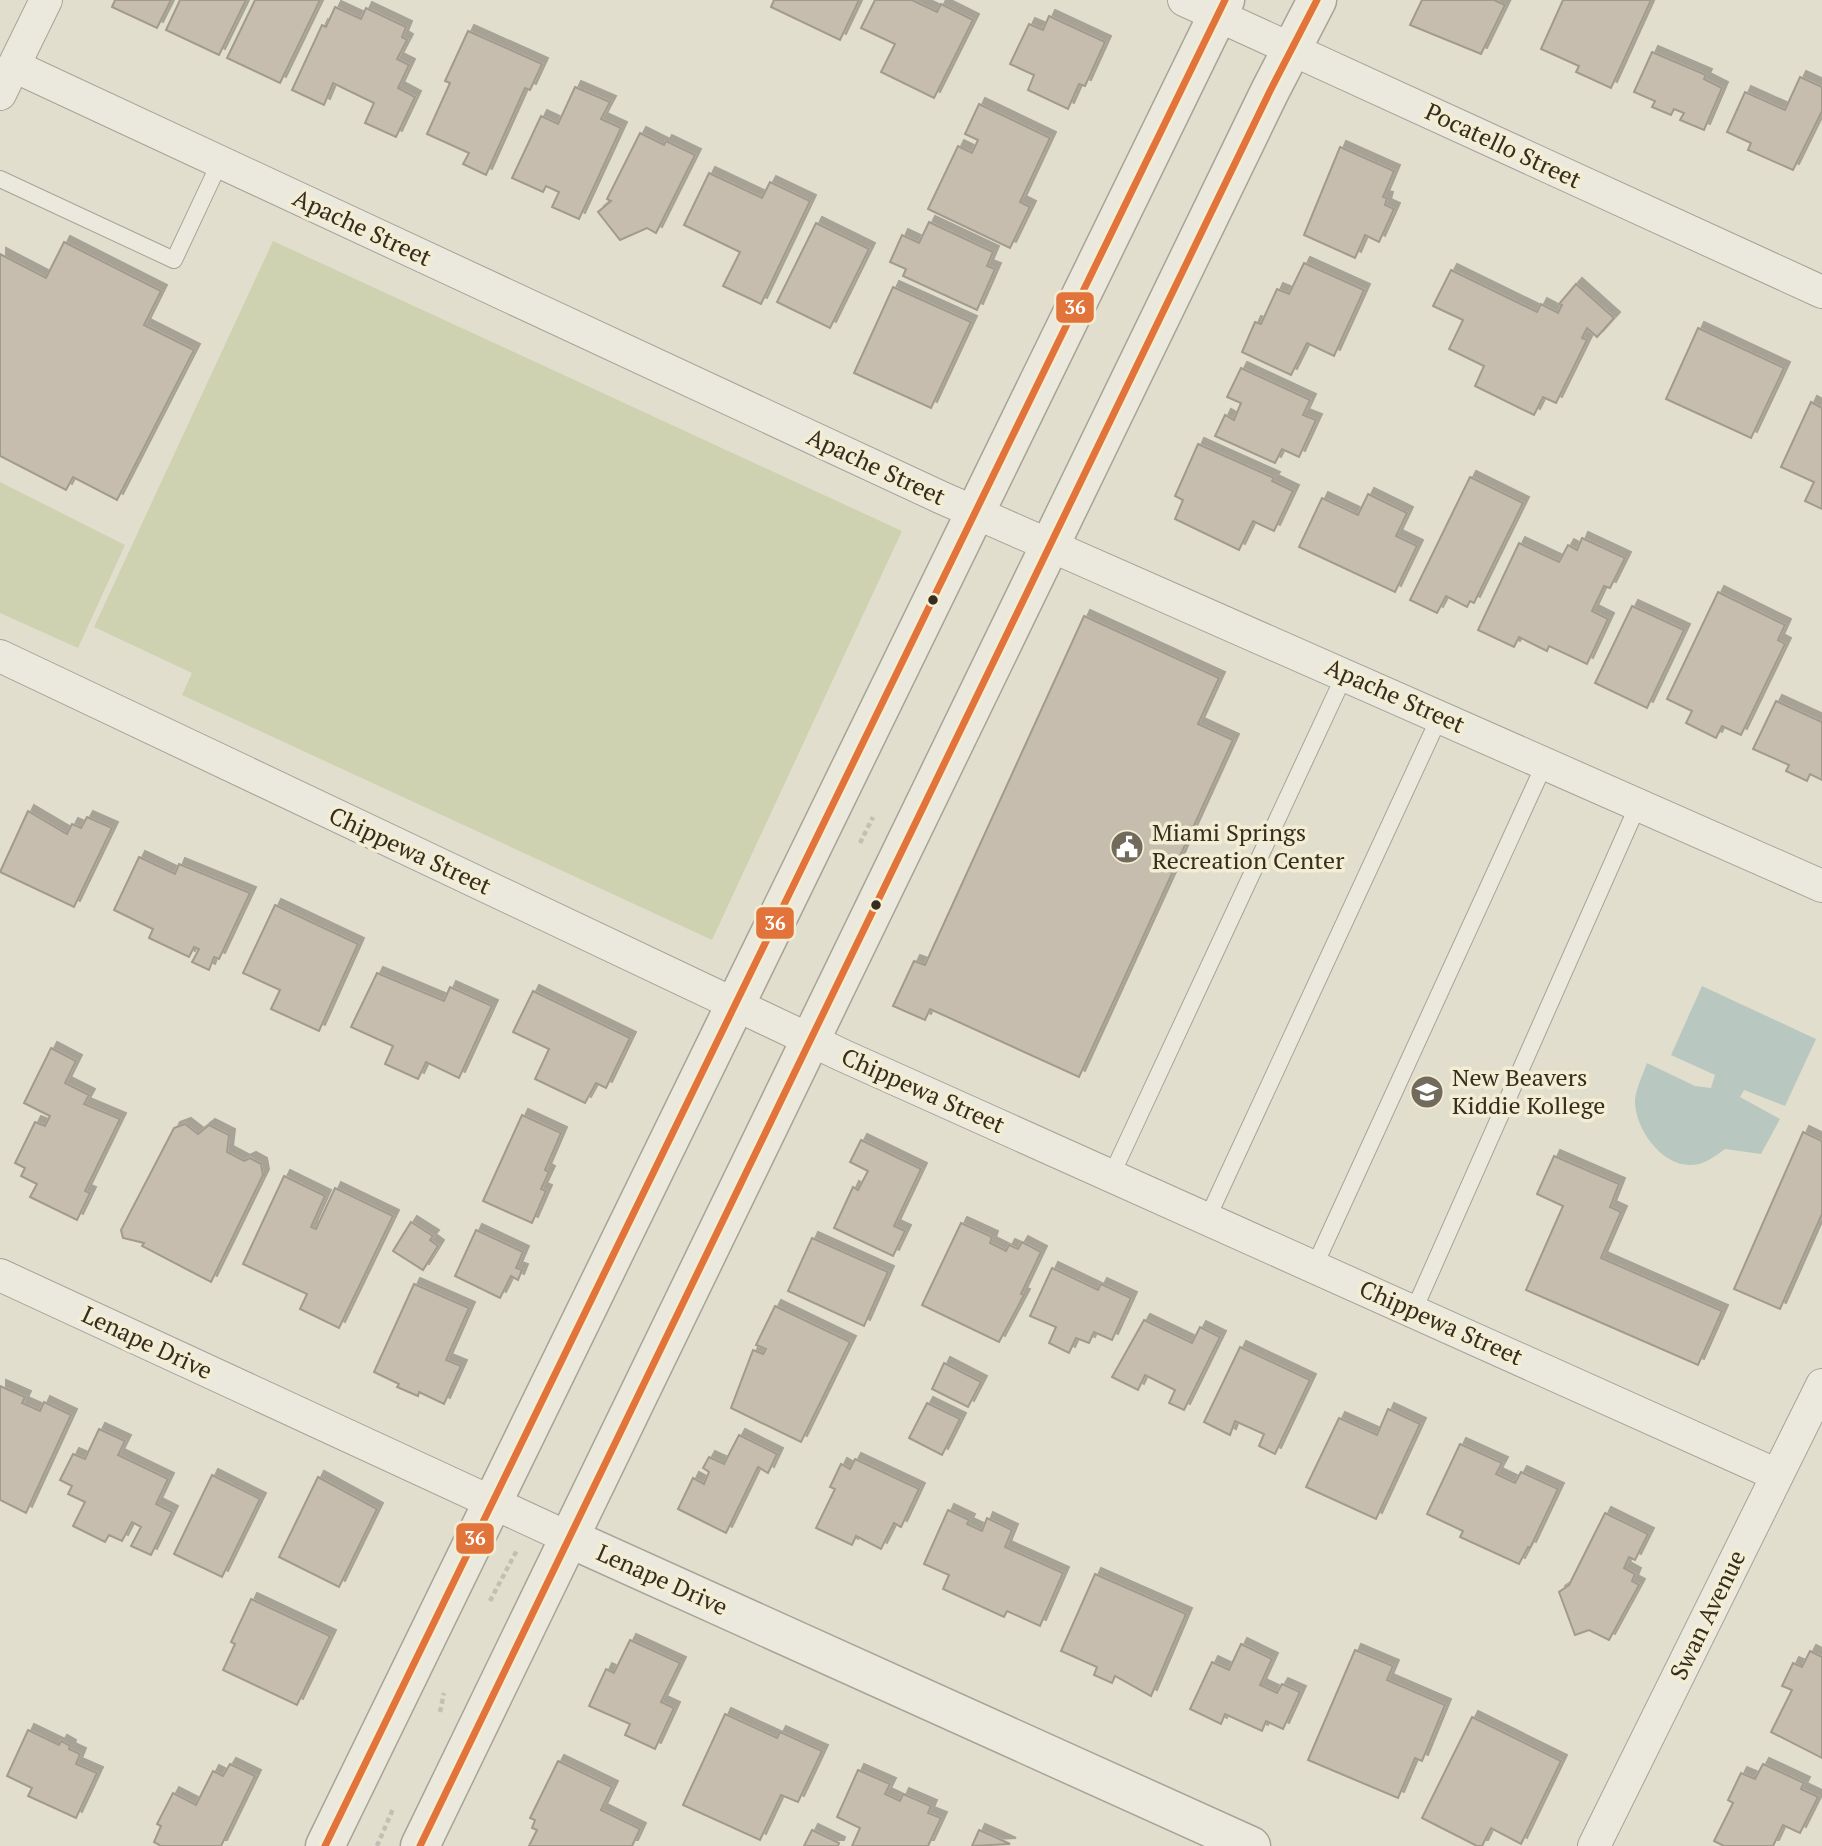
<svg xmlns="http://www.w3.org/2000/svg" width="1822" height="1846" viewBox="0 0 1822 1846" font-family="'PT Serif',serif">
<style>
.green{fill:#ced2b0}
.water{fill:#b8c8c0}
.building{fill:#c6bdae;stroke:#a29a8d;stroke-width:2;filter:url(#shadow)}
.lines{fill:none;stroke-linecap:round;stroke-linejoin:round}
.service-casing{stroke:#a7a396;stroke-width:18}
.minor-casing{stroke:#a7a396;stroke-width:34}
.tertiary-casing{stroke:#a7a396;stroke-width:41}
.path{stroke:#c3bfb5;stroke-width:4.5;stroke-dasharray:5 3.5;stroke-linecap:butt}
.service{stroke:#ebe8de;stroke-width:16}
.minor{stroke:#ebe8de;stroke-width:32}
.tertiary{stroke:#ebe8de;stroke-width:38}
.bus-1-casing{stroke:#f3edd3;stroke-width:12}
.bus-1{stroke:#e1733b;stroke-width:7}
.bus-dot{fill:#362c1f;stroke:#f3edd3;stroke-width:2.5}
.labels{text-anchor:middle;stroke-width:7;stroke-linejoin:round;paint-order:stroke}
.street-label{font-size:24px;fill:#362c1f;stroke:#f3edd3}
.poi-label{font-size:24px;fill:#362c1f;stroke:#f3edd3;text-anchor:start}
.line-badge{stroke:#f3edd3;stroke-width:2.5}
.badge-label{font-size:19px;text-anchor:middle;font-weight:bold;fill:#fff}
</style>
<defs>
<filter id="shadow"><feDropShadow dx="6" dy="-6" stdDeviation="0" flood-color="#0004"/></filter>
</defs>
<rect width="100%" height="100%" fill="#e2decd"/>
<!-- green -->
<g class="green">
<path d="M273,241L902,531L712,940L182,695L192,673L94,627Z"/>
<path d="M0,482L125,545L78,648L0,613Z"/>
</g>
<!-- water -->
<path class="water" d="M1702,986L1816,1039L1785,1106L1744,1090L1740,1097L1780,1119L1761,1154L1725,1149C1714,1157 1704,1165 1691,1165C1661,1166 1634,1127 1635,1100C1636,1088 1643,1074 1647,1063L1695,1086L1711,1088L1715,1075L1671,1055Z"/>
<!-- building -->
<g class="building">
<path d="M115,0H171L157,28L112,7Z"/>
<path d="M180,0H246L219,55L166,30Z"/>
<path d="M255,0H320L280,83L227,58Z"/>
<path d="M774,0H859L840,40L771,7Z"/>
<path d="M875,0H912L937,12L941,4L973,20L934,98L881,72L895,44L861,28Z"/>
<path d="M1422,0H1494L1505,5L1481,54L1410,25Z"/>
<path d="M1563,0H1651L1611,88L1576,72L1579,66L1541,49Z"/>
<path d="M335,7L361,19L366,8L406,27L402,37L407,40L397,59L409,65L398,88L415,97L396,137L365,123L374,103L333,83L324,105L292,90L322,25L326,27Z"/>
<path d="M1049,16L1105,42L1085,86L1079,84L1068,109L1028,90L1034,75L1010,64L1029,24L1043,30Z"/>
<path d="M468,31L542,64L530,90L525,88L486,175L463,164L469,153L427,134L450,83L445,81Z"/>
<path d="M1652,52L1706,75L1704,79L1722,88L1704,130L1680,120L1684,113L1674,109L1671,115L1652,107L1655,101L1634,92Z"/>
<path d="M1800,77L1822,87V111L1793,170L1748,150L1751,143L1727,132L1745,92L1785,110Z"/>
<path d="M575,87L610,102L601,119L621,128L579,219L552,207L559,192L546,186L543,192L512,178L541,116L558,124Z"/>
<path d="M979,104L1050,138L1020,202L1030,207L1010,248L928,209L958,146L972,153L978,140L965,134Z"/>
<path d="M640,133L664,145L666,141L695,155L656,233L647,228L620,240L598,212L611,201L607,199Z"/>
<path d="M1340,147L1394,171L1383,197L1387,198L1385,205L1394,209L1379,242L1365,235L1355,258L1304,235Z"/>
<path d="M709,173L762,198L770,182L810,201L761,304L723,286L740,252L684,225Z"/>
<path d="M929,222L993,252L987,266L995,269L977,310L903,276L906,269L890,262L902,235L919,243Z"/>
<path d="M816,223L869,249L830,328L777,302Z"/>
<path d="M64,242L161,291L144,325L194,350L117,500L73,477L66,490L0,456V254L46,278Z"/>
<path d="M1304,263L1364,290L1334,356L1307,343L1291,375L1242,352L1255,322L1261,324L1277,289L1289,294Z"/>
<path d="M1451,270L1537,312L1541,304L1558,313L1562,305L1559,304L1576,284L1614,318L1597,337L1587,328L1582,338L1587,340L1556,403L1543,397L1534,415L1475,386L1484,366L1449,349L1463,320L1433,306Z"/>
<path d="M893,287L971,322L931,408L854,373Z"/>
<path d="M1698,328L1784,368L1751,438L1666,399Z"/>
<path d="M1241,368L1310,400L1303,415L1316,420L1299,457L1282,449L1275,463L1215,436L1225,415L1234,420L1241,403L1227,397Z"/>
<path d="M1811,402L1822,408V509L1805,501L1814,482L1781,467Z"/>
<path d="M1198,444L1274,478L1272,481L1293,491L1274,531L1253,521L1239,550L1175,519L1183,500L1175,496Z"/>
<path d="M1470,477L1523,503L1474,603L1470,601L1467,607L1446,596L1437,613L1410,600Z"/>
<path d="M1368,494L1407,513L1396,536L1417,546L1395,592L1299,547L1322,498L1358,515Z"/>
<path d="M1582,538L1625,558L1610,588L1604,586L1592,611L1608,619L1587,664L1549,646L1547,651L1519,637L1514,647L1478,630L1519,543L1559,562L1568,545L1577,550Z"/>
<path d="M1718,592L1785,625L1778,640L1785,644L1741,735L1722,726L1716,738L1686,723L1692,711L1667,699Z"/>
<path d="M1632,606L1684,630L1647,708L1595,683Z"/>
<path d="M1084,616L1219,678L1198,724L1233,740L1079,1077L930,1009L925,1020L893,1006L914,961L925,965Z"/>
<path d="M1776,701L1822,722V780L1810,774L1807,781L1786,771L1789,765L1753,749Z"/>
<path d="M28,811L67,834L72,824L81,828L87,817L112,828L74,907L0,872Z"/>
<path d="M139,857L175,874L179,864L250,893L219,959L214,957L209,970L192,962L199,949L194,947L189,957L149,938L153,929L114,910Z"/>
<path d="M275,905L358,944L319,1031L271,1009L280,990L243,973Z"/>
<path d="M377,973L444,1001L450,987L492,1006L459,1078L426,1062L418,1079L385,1064L393,1046L351,1027Z"/>
<path d="M533,991L630,1038L606,1088L596,1083L585,1103L535,1079L549,1049L513,1032Z"/>
<path d="M51,1048L76,1061L65,1083L89,1095L84,1104L120,1119L85,1191L90,1193L77,1220L30,1197L37,1184L21,1176L25,1168L15,1163L35,1122L45,1126L50,1116L24,1103Z"/>
<path d="M522,1115L561,1133L545,1170L549,1172L541,1189L546,1191L532,1223L483,1201Z"/>
<path d="M185,1124L198,1134L209,1125L229,1135L227,1152L244,1161L250,1158L261,1164L263,1175L211,1282L142,1246L144,1243L123,1238L121,1230L174,1128Z"/>
<path d="M1803,1132L1822,1141V1214L1780,1309L1734,1289Z"/>
<path d="M861,1140L921,1169L894,1226L905,1231L893,1256L834,1228L853,1187L858,1190L868,1171L850,1162Z"/>
<path d="M1554,1156L1619,1184L1610,1207L1621,1212L1601,1258L1722,1311L1698,1365L1526,1290L1563,1206L1537,1194Z"/>
<path d="M284,1176L325,1196L311,1227L316,1229L335,1188L393,1216L339,1328L300,1309L307,1294L243,1264Z"/>
<path d="M411,1222L433,1236L430,1240L438,1246L423,1270L393,1251Z"/>
<path d="M961,1223L992,1237L990,1243L1006,1251L1009,1245L1018,1249L1022,1242L1041,1252L1021,1294L1024,1295L999,1342L922,1305Z"/>
<path d="M476,1230L523,1252L516,1268L522,1270L518,1280L511,1276L500,1298L455,1276Z"/>
<path d="M812,1238L888,1272L864,1326L788,1291Z"/>
<path d="M1052,1268L1098,1290L1101,1284L1131,1298L1112,1340L1094,1332L1089,1343L1076,1338L1069,1353L1049,1343L1056,1327L1030,1316Z"/>
<path d="M414,1284L469,1308L446,1360L461,1366L444,1404L419,1392L418,1396L397,1387L399,1384L374,1372Z"/>
<path d="M775,1306L850,1342L801,1442L731,1408L753,1350L763,1354L766,1349L756,1345Z"/>
<path d="M1144,1320L1192,1343L1200,1327L1220,1337L1184,1410L1169,1403L1175,1390L1145,1375L1138,1390L1112,1377Z"/>
<path d="M1240,1347L1310,1380L1275,1454L1259,1446L1264,1434L1235,1421L1230,1435L1204,1422Z"/>
<path d="M944,1363L981,1382L968,1407L932,1389Z"/>
<path d="M0,1386L25,1397L22,1403L40,1411L44,1402L71,1415L26,1513L0,1500Z"/>
<path d="M927,1403L960,1419L942,1455L909,1438Z"/>
<path d="M1388,1409L1420,1424L1376,1519L1306,1487L1339,1418L1377,1435Z"/>
<path d="M99,1429L125,1441L118,1455L168,1479L156,1504L172,1512L151,1555L131,1546L141,1527L132,1522L122,1541L109,1535L105,1542L73,1526L85,1502L68,1494L72,1486L60,1480L73,1454L85,1459Z"/>
<path d="M739,1435L777,1454L768,1473L758,1467L726,1533L678,1509L693,1478L704,1484L709,1472L703,1468L709,1457L724,1464Z"/>
<path d="M1460,1444L1502,1463L1496,1474L1515,1483L1521,1472L1558,1489L1530,1548L1528,1547L1519,1564L1460,1537L1463,1531L1427,1514Z"/>
<path d="M855,1459L919,1489L901,1527L894,1523L881,1549L856,1536L852,1545L816,1528L835,1489L830,1487L841,1464L850,1469Z"/>
<path d="M212,1475L260,1499L222,1577L174,1554Z"/>
<path d="M318,1477L377,1509L339,1587L279,1557Z"/>
<path d="M948,1510L969,1520L967,1524L982,1531L987,1518L1012,1530L1005,1547L1063,1573L1040,1626L1007,1611L1004,1617L943,1589L949,1575L924,1564Z"/>
<path d="M1605,1513L1648,1534L1635,1560L1629,1557L1624,1568L1635,1574L1632,1581L1639,1585L1609,1640L1589,1630L1575,1635L1559,1592L1569,1585Z"/>
<path d="M1095,1574L1186,1614L1151,1696L1115,1676L1112,1683L1094,1675L1097,1667L1061,1651Z"/>
<path d="M251,1599L330,1636L297,1705L223,1670L235,1644L231,1642Z"/>
<path d="M630,1640L680,1663L661,1702L674,1708L655,1749L625,1735L630,1724L589,1706L606,1669L614,1673Z"/>
<path d="M1241,1644L1272,1659L1260,1685L1277,1693L1282,1684L1300,1692L1283,1729L1266,1721L1262,1731L1225,1714L1221,1724L1190,1709L1212,1662L1229,1670Z"/>
<path d="M1355,1650L1393,1666L1387,1680L1445,1705L1422,1761L1415,1758L1398,1798L1308,1760Z"/>
<path d="M1810,1651L1822,1657V1758L1771,1732L1792,1690L1782,1686L1793,1663L1802,1667Z"/>
<path d="M725,1714L777,1738L780,1732L822,1751L798,1802L781,1795L760,1840L683,1805Z"/>
<path d="M1472,1717L1561,1761L1521,1844L1491,1828L1482,1846H1477L1422,1818Z"/>
<path d="M28,1730L59,1745L61,1741L70,1746L69,1749L80,1754L76,1764L97,1773L76,1818L28,1796L32,1788L7,1776Z"/>
<path d="M558,1761L612,1787L601,1810L640,1829L632,1846H529L537,1830L532,1828L535,1820L530,1818Z"/>
<path d="M230,1764L255,1776L221,1846H161L154,1842L161,1826L157,1824L173,1793L196,1805L213,1771L223,1776Z"/>
<path d="M1763,1764L1804,1783L1801,1789L1818,1797L1800,1833L1783,1825L1773,1846H1724L1714,1841L1733,1803L1728,1800L1741,1773L1755,1779Z"/>
<path d="M858,1770L890,1784L885,1794L900,1801L903,1794L931,1806L928,1813L941,1818L928,1846H852L860,1828L837,1817Z"/>
<path d="M812,1830L839,1843L838,1846H804Z"/>
<path d="M979,1830L995,1837L1010,1844L972,1846Z"/>
</g>
<g class="lines">
<defs>
<g id="service">
<path d="M0,179L174,260L220,162"/>
<path d="M1112,1174L1345,674"/>
<path d="M1208,1217L1440,716"/>
<path d="M1315,1265L1545,763"/>
<path d="M1414,1310L1638,805"/>
</g>
<g id="minor">
<path d="M1184,0L1822,292"/>
<path d="M14,66L940,497L1822,886"/>
<path d="M0,94L46,0"/>
<path d="M0,656L844,1056L1777,1475"/>
<path d="M0,1275L569,1538"/>
<path d="M1594,1846L1822,1385"/>
</g>
<g id="tertiary">
<path d="M569,1538L1251,1846"/>
<path d="M325,1846L1225,0"/>
<path d="M420,1846L1270,91L1317,0"/>
</g>
</defs>
<!-- service casing -->
<use href="#service" class="service-casing"/>
<!-- minor casing -->
<use href="#minor" class="minor-casing"/>
<!-- tertiary casing -->
<use href="#tertiary" class="tertiary-casing"/>
<!-- path -->
<g class="path">
<path d="M860,843L873,817"/>
<path d="M490,1601L517,1550"/>
<path d="M440,1712L444,1693"/>
<path d="M377,1846L393,1809"/>
</g>
<!-- service -->
<use href="#service" class="service"/>
<!-- minor -->
<use href="#minor" class="minor"/>
<!-- tertiary -->
<use href="#tertiary" class="tertiary"/>
<defs>
<g id="bus-1">
<path d="M325,1846L1225,0"/>
<path d="M420,1846L1270,91L1317,0"/>
</g>
</defs>
<!-- bus-1 casing -->
<use href="#bus-1" class="bus-1-casing"/>
<!-- bus-1 -->
<use href="#bus-1" class="bus-1"/>
</g>
<!-- icons -->
<defs>
<symbol id="civic-disc" viewBox="-11 -11 22 22"><circle r="9.5" fill="#726a5c" stroke="#f3edd3"/><path d="M-.6-6.5H3V-4.5H.6V-3L4-1V1h2V6H-6V1h2V-1L-.6-3ZM-1.2 2.5V6h2.4V2.5Z" fill="#fff"/></symbol>
<symbol id="school-disc" viewBox="-11 -11 22 22"><circle r="9.5" fill="#726a5c" stroke="#f3edd3"/><path d="M0-5L7-2L0 1L-7-2ZM-4 1L0 2.5L4 1V4Q0 6-4 4Z" fill="#fff"/></symbol>
</defs>
<g fill-rule="evenodd">
<use href="#civic-disc" x="1108" y="828" width="38" height="38"/>
<use href="#school-disc" x="1408" y="1073" width="38" height="38"/>
</g>
<!-- markers -->
<g class="bus-dot">
<circle cx="933" cy="600" r="6"/>
<circle cx="876" cy="905" r="6"/>
</g>
<g class="labels">
<!-- street labels -->
<g class="street-label">
<text transform="translate(1503 146) rotate(25)" y="8">Pocatello Street</text>
<text transform="translate(362 228) rotate(25)" y="8">Apache Street</text>
<text transform="translate(876 467) rotate(25)" y="8">Apache Street</text>
<text transform="translate(1395 696) rotate(24)" y="8">Apache Street</text>
<text transform="translate(410 851) rotate(25)" y="8">Chippewa Street</text>
<text transform="translate(923 1091) rotate(24)" y="8">Chippewa Street</text>
<text transform="translate(1441 1323) rotate(24)" y="8">Chippewa Street</text>
<text transform="translate(147 1343) rotate(25)" y="8">Lenape Drive</text>
<text transform="translate(662 1580) rotate(24)" y="8">Lenape Drive</text>
<text transform="translate(1708 1615) rotate(-64)" y="8">Swan Avenue</text>
</g>
<!-- poi labels -->
<g class="poi-label">
<text x="1152" y="841">Miami Springs<tspan x="1152" dy="28">Recreation Center</tspan></text>
<text x="1452" y="1086">New Beavers<tspan x="1452" dy="28">Kiddie Kollege</tspan></text>
</g>
</g>
<g class="line-badge">
<rect x="1055" y="291" width="40" height="33" rx="7" fill="#e1733b"/>
<rect x="755" y="906" width="40" height="34" rx="7" fill="#e1733b"/>
<rect x="455" y="1522" width="40" height="33" rx="7" fill="#e1733b"/>
</g>
<g class="badge-label">
<text x="1075" y="314">36</text>
<text x="775" y="930">36</text>
<text x="475" y="1545">36</text>
</g>
</svg>
